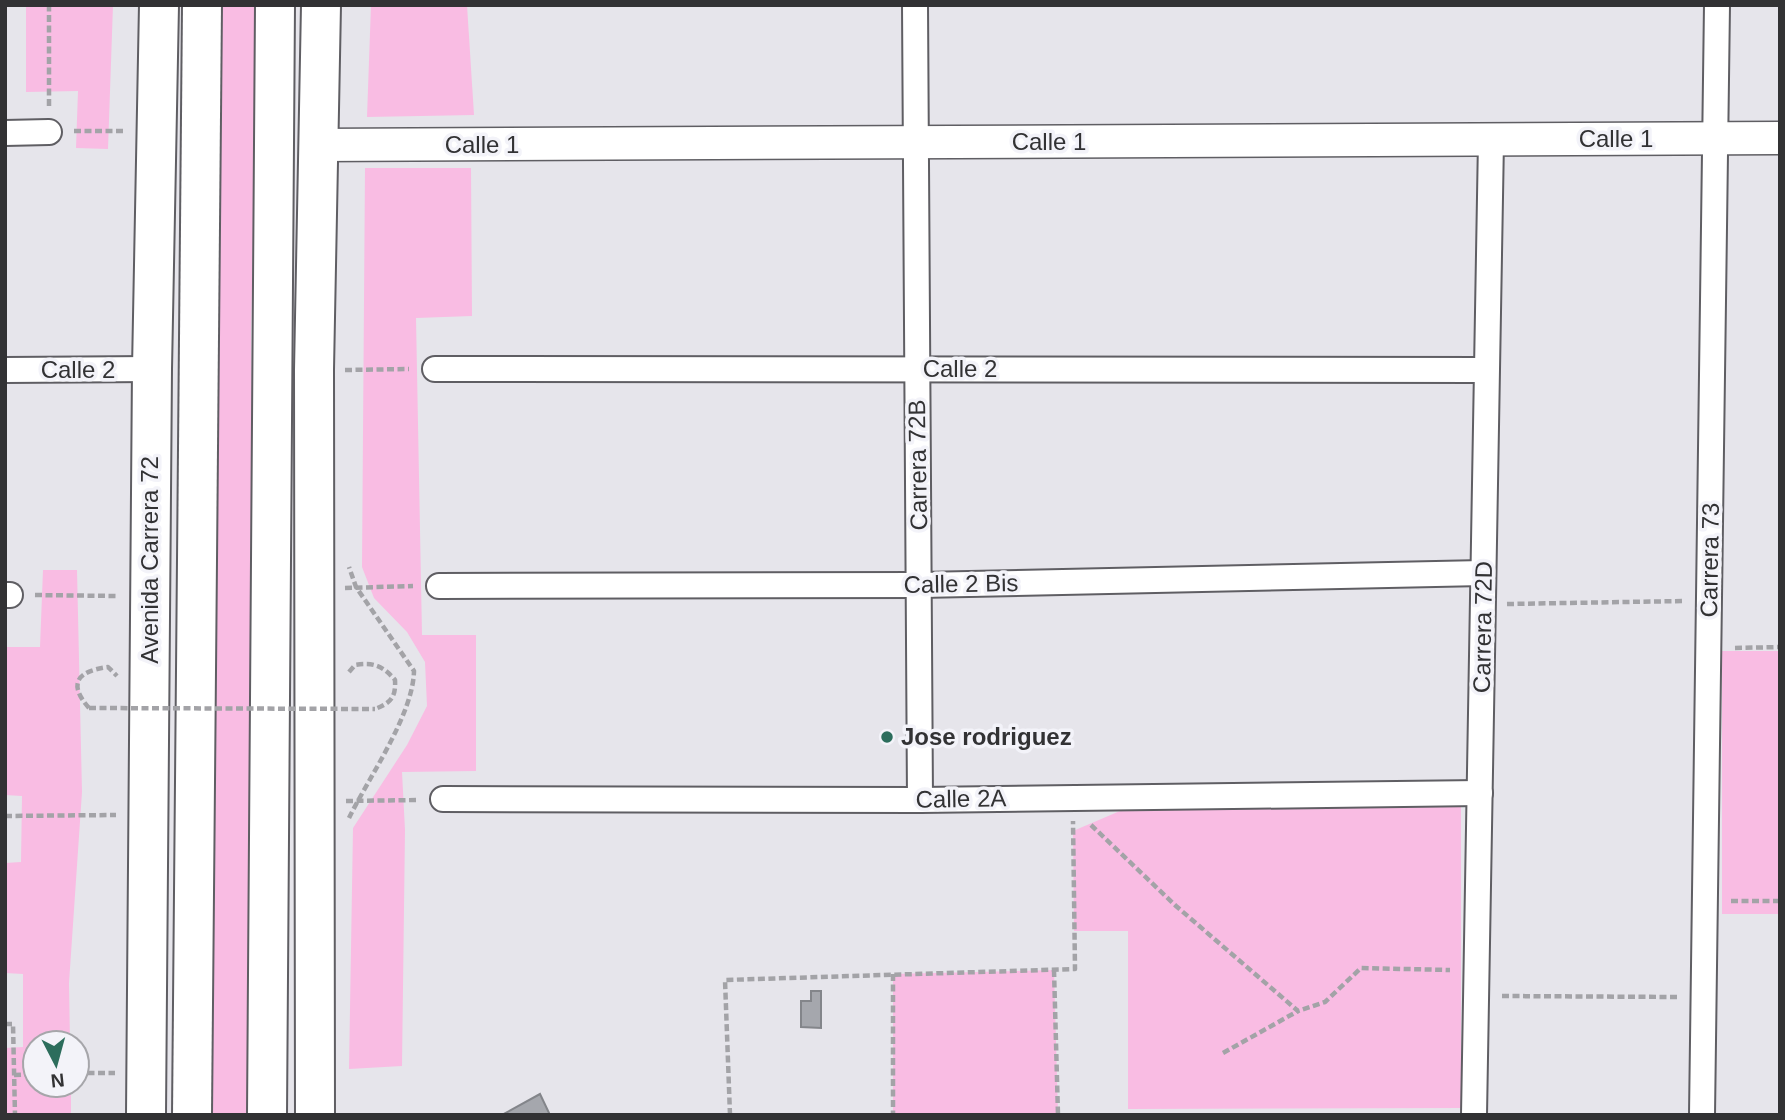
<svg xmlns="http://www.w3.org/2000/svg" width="1785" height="1120" viewBox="0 0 1785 1120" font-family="Helvetica,sans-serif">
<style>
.green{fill:#f9bce3}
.building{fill:#a5a7ad;stroke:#83858a;stroke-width:2}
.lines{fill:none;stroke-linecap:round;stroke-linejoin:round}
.minor-casing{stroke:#5f5e63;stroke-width:28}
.tertiary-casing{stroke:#5f5e63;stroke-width:35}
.trunk-casing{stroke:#5f5e63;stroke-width:42}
.path{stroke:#a3a3a7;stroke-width:4.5;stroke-dasharray:7 3.5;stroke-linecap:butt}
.minor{stroke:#fff;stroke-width:24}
.tertiary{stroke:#fff;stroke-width:32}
.trunk{stroke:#fff;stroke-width:38}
.path-bridge{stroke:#a3a3a7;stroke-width:4.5;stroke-dasharray:7 3.5;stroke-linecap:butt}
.poi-dot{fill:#2c6d5c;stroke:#f3f3f9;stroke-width:2.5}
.labels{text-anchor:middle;stroke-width:7;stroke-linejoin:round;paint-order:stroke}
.street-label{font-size:24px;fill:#323234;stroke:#f3f3f9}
.poi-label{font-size:24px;font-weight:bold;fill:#323234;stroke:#f3f3f9;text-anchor:start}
</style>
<rect width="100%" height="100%" fill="#e6e5eb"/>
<!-- green -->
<g class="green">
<path d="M26,5H113L108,149L76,148L78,91L26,92Z"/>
<path d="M218,5H258L251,333L257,873L252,1115H210Z"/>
<path d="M371,5H467L474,115L367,117Z"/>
<path d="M365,168H471L472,316L416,318L422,635H476V771L402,772L405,830L402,1066L349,1069L353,828L407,745L427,706L425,662L407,632L374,598L362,567Z"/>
<path d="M43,570H77L82,792L69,983L70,1043H35V1085H71V1115H5V1048L23,1047V974L5,973V863L21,862L22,796L5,795V647H40Z"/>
<rect x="1722" y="651" width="58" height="263"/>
<path d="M1461,807V1108L1128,1109V931H1074L1073,831L1127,808Z"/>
<path d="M1054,970L1058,1115H893V974Z"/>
</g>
<!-- building -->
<g class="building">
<path d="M811,991H821V1028L801,1027V1001H811Z"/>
<path d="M540,1094L550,1115H502Z"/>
</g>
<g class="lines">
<defs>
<g id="minor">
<path d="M915,5L920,800"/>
<path d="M5,133L49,132"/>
<path d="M435,369L1485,370"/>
<path d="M5,370L152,369"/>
<path d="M439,586L920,585L1483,573"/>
<path d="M5,595H10"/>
<path d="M443,799L920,800L1480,793"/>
<path d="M1474,1115L1491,140"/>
<path d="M1702,1115L1717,5"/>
</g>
<path id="tertiary" d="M318,145L1780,138"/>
<g id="trunk">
<path d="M146,1115L152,369L159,5"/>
<path d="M192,1115L202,5"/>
<path d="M267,1115L275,5"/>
<path d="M315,1115L314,370L321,5"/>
</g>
</defs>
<!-- minor casing -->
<use href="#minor" class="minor-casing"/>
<!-- tertiary casing -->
<use href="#tertiary" class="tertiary-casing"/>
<!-- trunk casing -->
<use href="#trunk" class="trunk-casing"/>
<!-- path -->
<g class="path">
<path d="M49,106V5"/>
<path d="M74,131H125"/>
<path d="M345,370L409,369"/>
<path d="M345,588L413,586"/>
<path d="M35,595L117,596"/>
<path d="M1507,604L1684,601"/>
<path d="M1735,648L1780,647"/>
<path d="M349,672L355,665C374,662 383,666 395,680C396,697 391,703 375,709"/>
<path d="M89,708C67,683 78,671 108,667L117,676"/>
<path d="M346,801L418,800"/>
<path d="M5,816L116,815"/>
<path d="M349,818C369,777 413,715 414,671L356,587L349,567"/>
<path d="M1091,825L1176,906L1298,1011L1325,1002L1361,968L1450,970"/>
<path d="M1731,901H1780"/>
<path d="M1054,970L1058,1115"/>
<path d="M893,974V1115"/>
<path d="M1502,996L1678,997"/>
<path d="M5,1024H13L15,1115"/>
<path d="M1223,1053L1298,1011"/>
<path d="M77,1073H115"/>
<path d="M14,1075L35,1074"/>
<path d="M730,1115L725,980L1075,969L1073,821"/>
</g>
<!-- minor -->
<use href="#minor" class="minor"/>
<!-- tertiary -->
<use href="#tertiary" class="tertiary"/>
<!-- trunk -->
<use href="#trunk" class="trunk"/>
<!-- path-bridge -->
<path class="path-bridge" d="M89,708L375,709"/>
</g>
<!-- markers -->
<circle class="poi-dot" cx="887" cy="737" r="7"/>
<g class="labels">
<!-- street labels -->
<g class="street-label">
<text x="1616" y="147">Calle 1</text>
<text x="1049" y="150">Calle 1</text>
<text x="482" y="153">Calle 1</text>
<text x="960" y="377">Calle 2</text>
<text x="78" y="378">Calle 2</text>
<text transform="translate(918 465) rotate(-91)" y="8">Carrera 72B</text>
<text transform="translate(150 560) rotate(-90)" y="8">Avenida Carrera 72</text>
<text transform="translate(1710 560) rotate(-89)" y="8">Carrera 73</text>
<text transform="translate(961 584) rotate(-1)" y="8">Calle 2 Bis</text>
<text transform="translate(1483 627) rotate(-89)" y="8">Carrera 72D</text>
<text transform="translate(961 799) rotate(-1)" y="8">Calle 2A</text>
</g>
<!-- poi labels -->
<g class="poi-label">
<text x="901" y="745">Jose rodriguez</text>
</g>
</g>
<!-- border -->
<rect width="1785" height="1120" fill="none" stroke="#323234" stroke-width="14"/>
<!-- north arrow -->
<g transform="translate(56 1064) rotate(174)"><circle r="33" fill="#f3f3f9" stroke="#a6a6aa" stroke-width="2"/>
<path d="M0-5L12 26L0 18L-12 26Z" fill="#2c6d5c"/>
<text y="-10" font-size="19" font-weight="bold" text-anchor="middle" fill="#323234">N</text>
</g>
</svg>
